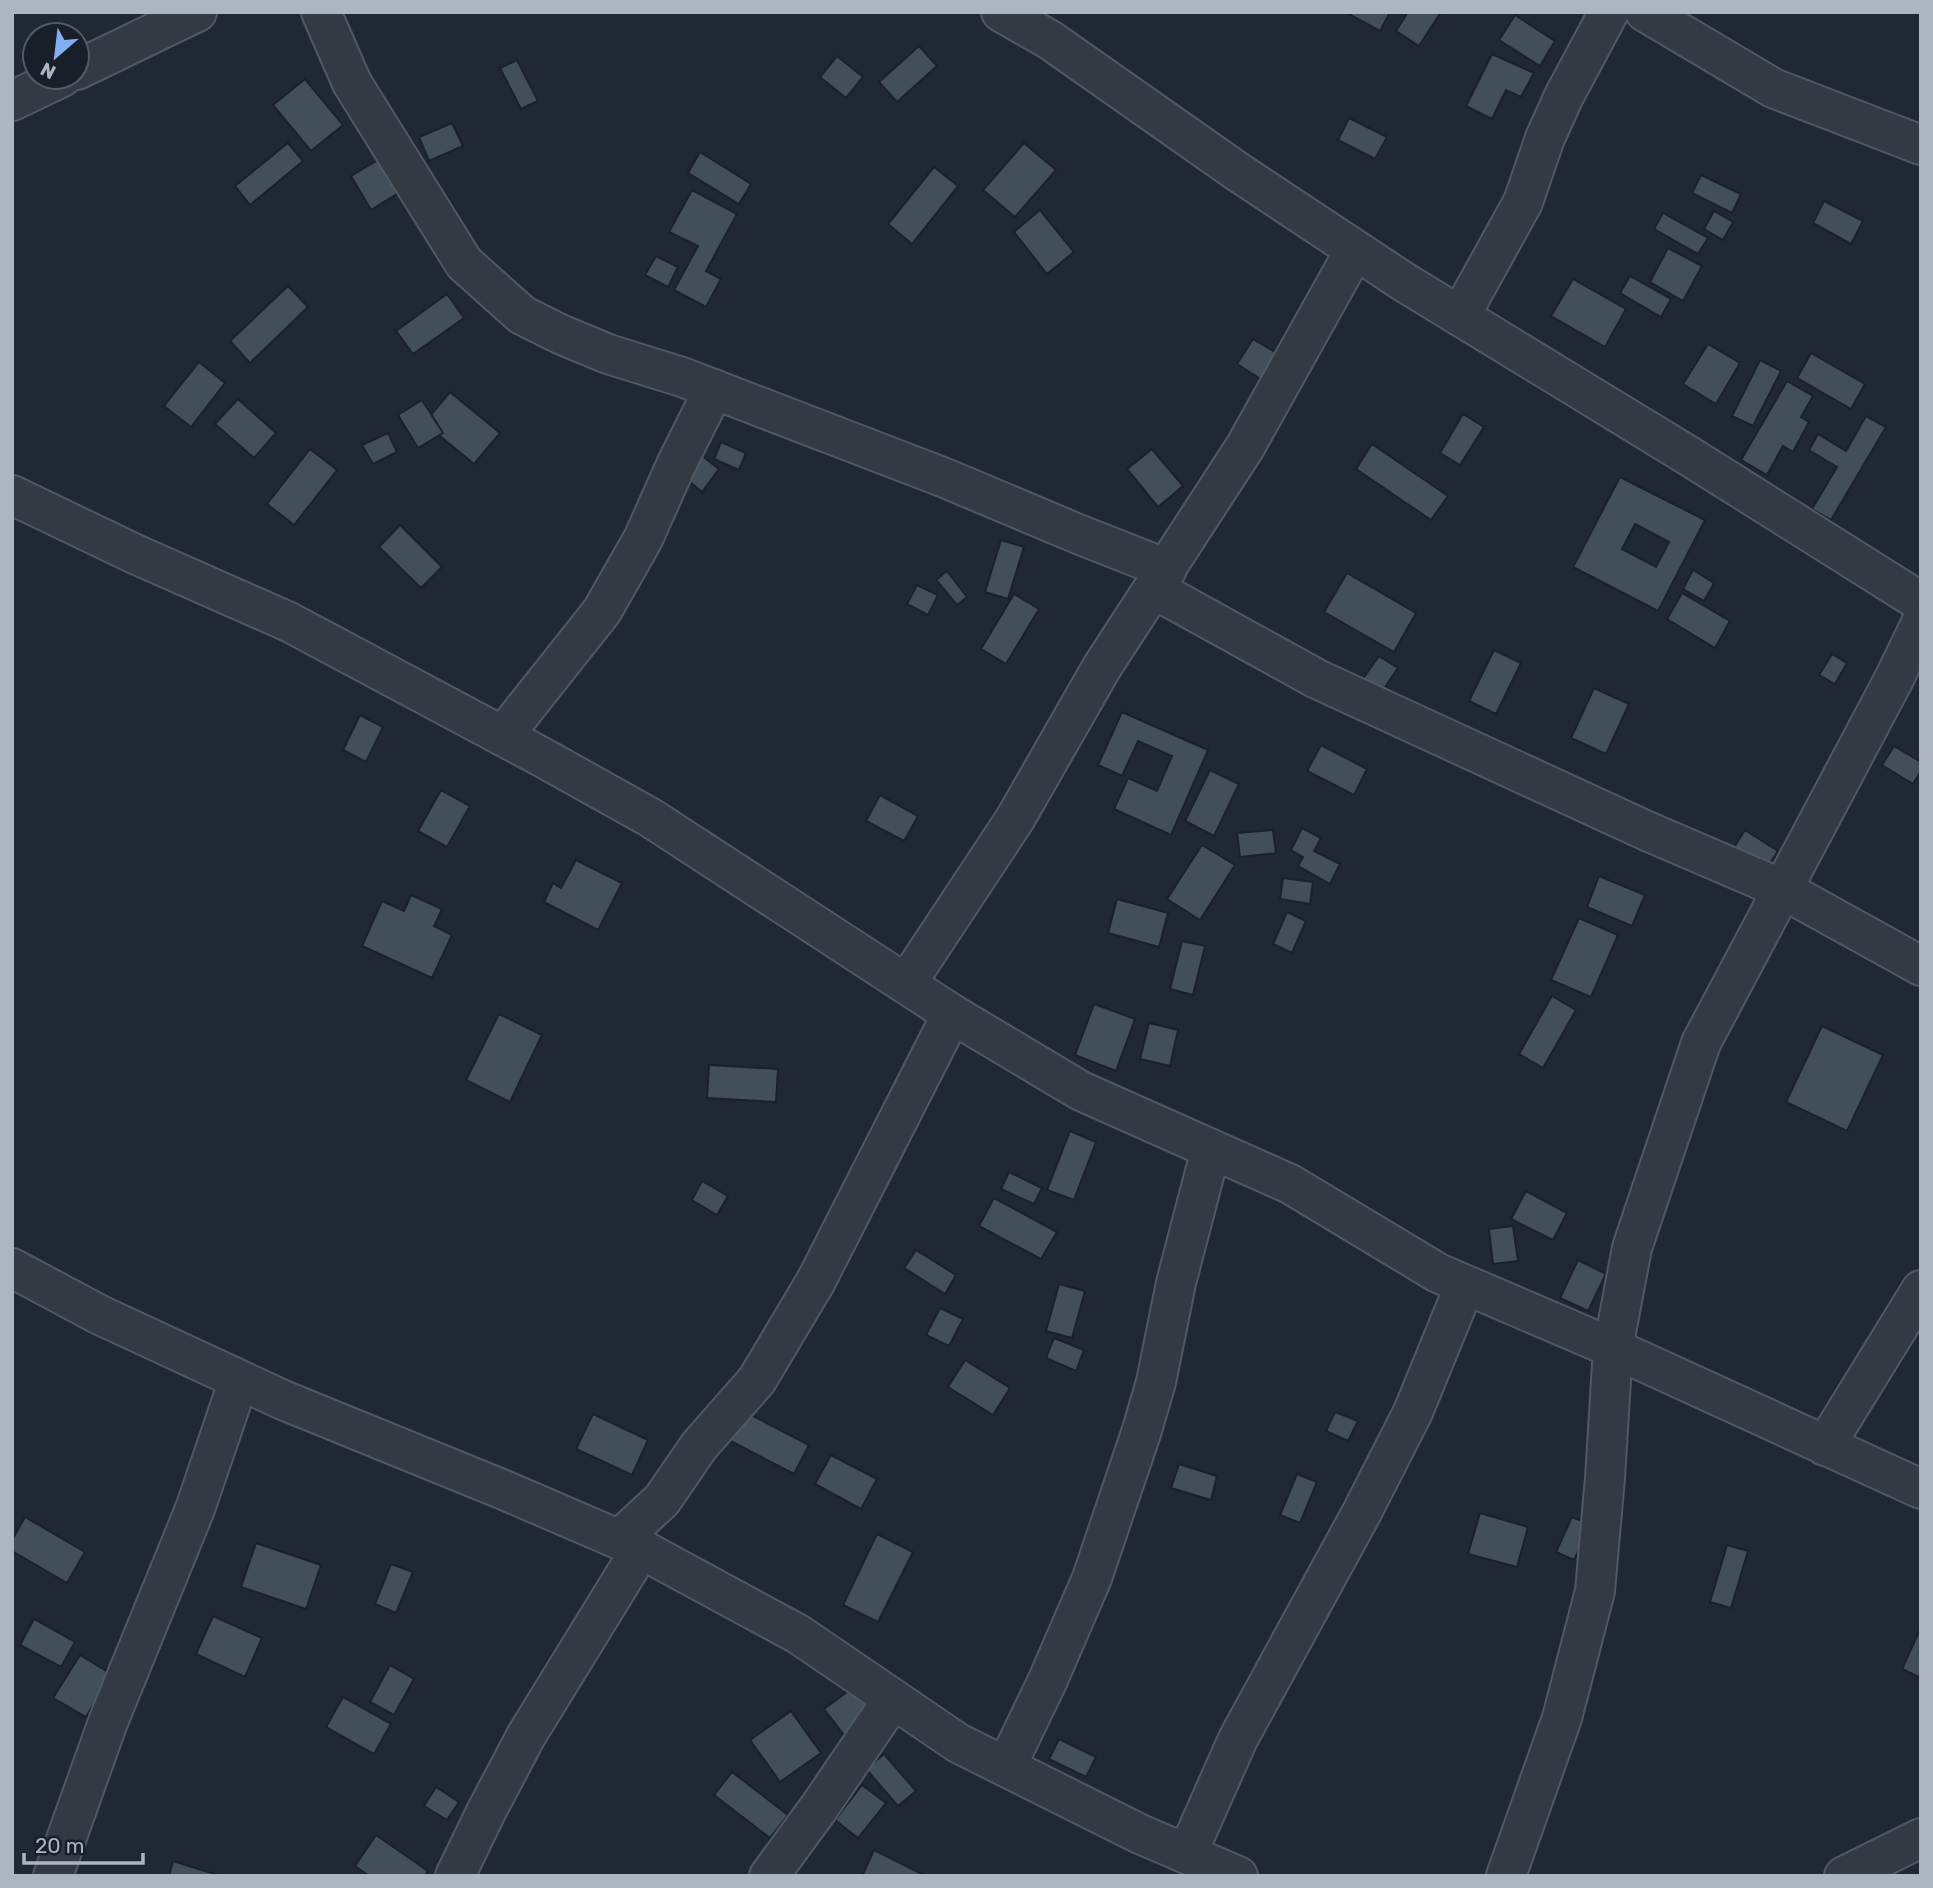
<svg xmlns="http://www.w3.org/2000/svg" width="1933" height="1888" viewBox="0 0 1933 1888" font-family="Rubik,sans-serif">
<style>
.building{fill:#434e5b;stroke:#1a212b;stroke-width:2;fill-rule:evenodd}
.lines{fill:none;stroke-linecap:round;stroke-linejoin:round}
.minor-casing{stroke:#505863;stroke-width:42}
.minor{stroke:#333a44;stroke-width:38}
</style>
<rect width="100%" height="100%" fill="#1f2833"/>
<!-- building -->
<g class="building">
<path d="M1345,12H1390L1380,31Z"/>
<path d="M1408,12H1441L1419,46L1396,31Z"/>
<path d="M1515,15L1555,41L1540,66L1499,40Z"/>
<path d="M919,46L937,66L897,102L879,82Z"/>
<path d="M1492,54L1534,73L1521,97L1506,90L1492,119L1466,106Z"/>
<path d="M837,56L863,77L846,98L820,77Z"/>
<path d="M517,60L538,101L521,109L500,68Z"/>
<path d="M305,79L343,125L311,151L273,105Z"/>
<path d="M1349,118L1387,137L1375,159L1338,140Z"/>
<path d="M452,123L463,146L429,161L419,137Z"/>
<path d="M288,143L303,161L250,205L235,186Z"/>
<path d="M1024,143L1056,170L1015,217L983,190Z"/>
<path d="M700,152L751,184L739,204L688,173Z"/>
<path d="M383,157L403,190L371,210L351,176Z"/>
<path d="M934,167L958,186L912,244L888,224Z"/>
<path d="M1701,175L1741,194L1732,213L1692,193Z"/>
<path d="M692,190L737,214L706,271L721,279L706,307L674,290L698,246L669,232Z"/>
<path d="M1824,201L1863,221L1851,244L1813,223Z"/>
<path d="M1040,210L1074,252L1047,274L1014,232Z"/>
<path d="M1714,211L1733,222L1723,240L1704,229Z"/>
<path d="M1663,213L1708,238L1698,254L1654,229Z"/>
<path d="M1668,248L1702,266L1683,301L1650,282Z"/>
<path d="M656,256L678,267L668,287L645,275Z"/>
<path d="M1630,276L1671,299L1661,317L1620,293Z"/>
<path d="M1573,279L1626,309L1605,347L1551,316Z"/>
<path d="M288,286L308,307L250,363L230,341Z"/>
<path d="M447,294L464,318L413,354L396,331Z"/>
<path d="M1253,339L1283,357L1267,383L1237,364Z"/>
<path d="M1708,344L1740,363L1716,404L1683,384Z"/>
<path d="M1811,353L1865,384L1851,409L1797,378Z"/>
<path d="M1760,360L1781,371L1753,426L1732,416Z"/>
<path d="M199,362L225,383L191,427L164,406Z"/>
<path d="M1787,381L1813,396L1801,417L1809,422L1793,452L1783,446L1767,475L1741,460Z"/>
<path d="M450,392L500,433L474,464L424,423Z"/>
<path d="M238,399L276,433L254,458L215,424Z"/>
<path d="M422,400L443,433L418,448L398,415Z"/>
<path d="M1463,414L1484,427L1460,465L1440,453Z"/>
<path d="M1866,416L1886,427L1831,520L1812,509L1837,467L1809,450L1818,434L1846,451Z"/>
<path d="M388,433L397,452L373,464L362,445Z"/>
<path d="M721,442L746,453L739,470L714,459Z"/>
<path d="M1372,444L1448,496L1431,520L1356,469Z"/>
<path d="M310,449L337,470L294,525L267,504Z"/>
<path d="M1152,449L1183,486L1158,507L1127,469Z"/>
<path d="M702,456L719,469L702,492L685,478Z"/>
<path d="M1620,477L1705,520L1658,611L1573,567ZM1635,524L1669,542L1656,567L1622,549Z"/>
<path d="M400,525L442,567L421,588L379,547Z"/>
<path d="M1001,540L1024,547L1008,599L985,592Z"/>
<path d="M1693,570L1714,583L1704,601L1683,589Z"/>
<path d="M947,571L967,597L957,605L936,580Z"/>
<path d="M1347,573L1416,613L1394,652L1324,612Z"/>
<path d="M917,585L938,595L928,615L907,604Z"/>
<path d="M1682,593L1730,621L1715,648L1667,619Z"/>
<path d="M1014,594L1039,609L1006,664L981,649Z"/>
<path d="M1494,650L1521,663L1496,714L1469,701Z"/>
<path d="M1832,654L1847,663L1835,684L1819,675Z"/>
<path d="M1379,656L1398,668L1381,693L1362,680Z"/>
<path d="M1594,688L1629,704L1606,754L1571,738Z"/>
<path d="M1122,712L1208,750L1171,835L1114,809L1128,778L1157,791L1172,756L1138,741L1122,776L1098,765Z"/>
<path d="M360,715L383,727L366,762L343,750Z"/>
<path d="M1321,745L1367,769L1354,795L1307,771Z"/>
<path d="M1894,746L1921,762V771L1913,784L1882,765Z"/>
<path d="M1210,770L1239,784L1214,836L1185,821Z"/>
<path d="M441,790L470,806L447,847L418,831Z"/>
<path d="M880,795L918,816L904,841L866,821Z"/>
<path d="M1302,828L1321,838L1314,851L1340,864L1330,884L1298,866L1303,857L1291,850Z"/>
<path d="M1273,830L1276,853L1240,857L1237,833Z"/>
<path d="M1745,830L1778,851L1764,872L1731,852Z"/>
<path d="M1202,845L1235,865L1200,920L1167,899Z"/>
<path d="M576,860L622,883L598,930L544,902L553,883L561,888Z"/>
<path d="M1599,876L1645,895L1632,926L1587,907Z"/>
<path d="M1283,878L1313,882L1310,904L1280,899Z"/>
<path d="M411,895L442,909L434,926L452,935L432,978L362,946L382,901L404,911Z"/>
<path d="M1117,899L1168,913L1159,947L1108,933Z"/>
<path d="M1287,912L1306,921L1292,953L1273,944Z"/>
<path d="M1579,918L1618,935L1591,997L1551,980Z"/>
<path d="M1182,941L1205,946L1193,995L1170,989Z"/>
<path d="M1552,996L1576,1010L1543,1068L1519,1054Z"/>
<path d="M1094,1004L1135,1019L1116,1071L1075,1055Z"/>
<path d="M499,1014L542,1035L510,1102L466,1080Z"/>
<path d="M1149,1023L1178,1030L1170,1066L1140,1059Z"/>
<path d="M1822,1026L1883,1055L1847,1131L1786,1102Z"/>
<path d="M709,1065L778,1069L776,1102L707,1098Z"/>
<path d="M1070,1131L1096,1142L1074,1200L1047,1190Z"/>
<path d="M1009,1172L1042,1188L1034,1204L1001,1189Z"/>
<path d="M702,1181L728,1196L717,1215L692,1200Z"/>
<path d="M1526,1191L1567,1213L1553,1240L1511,1219Z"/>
<path d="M994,1198L1057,1232L1041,1259L979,1226Z"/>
<path d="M1513,1226L1518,1261L1493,1264L1489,1229Z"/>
<path d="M916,1250L956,1275L945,1294L904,1268Z"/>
<path d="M1578,1260L1606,1274L1588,1311L1560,1298Z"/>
<path d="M1059,1284L1085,1291L1072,1338L1046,1331Z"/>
<path d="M940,1308L963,1319L949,1346L926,1335Z"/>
<path d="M1054,1338L1084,1350L1076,1371L1046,1358Z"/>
<path d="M965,1360L1010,1388L993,1415L948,1387Z"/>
<path d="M734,1406L809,1445L794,1474L719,1435Z"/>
<path d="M1335,1412L1358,1421L1348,1441L1326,1431Z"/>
<path d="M593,1414L648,1440L632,1475L576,1449Z"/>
<path d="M831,1455L877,1479L861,1509L815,1484Z"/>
<path d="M1179,1464L1217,1476L1211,1500L1171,1488Z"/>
<path d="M1297,1474L1317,1482L1300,1523L1280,1515Z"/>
<path d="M1480,1513L1528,1527L1517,1567L1468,1554Z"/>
<path d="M25,1517L85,1552L67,1583L12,1551V1540Z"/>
<path d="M1572,1517L1591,1525L1574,1560L1556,1552Z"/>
<path d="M877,1534L913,1552L878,1622L843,1605Z"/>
<path d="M256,1543L321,1565L306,1609L241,1587Z"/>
<path d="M1727,1545L1748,1551L1731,1608L1710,1602Z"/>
<path d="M391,1564L413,1572L396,1613L375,1604Z"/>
<path d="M213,1616L262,1638L245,1677L196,1654Z"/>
<path d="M34,1619L75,1642L61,1667L20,1645Z"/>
<path d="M1921,1627V1678L1902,1669Z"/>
<path d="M80,1655L111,1674L86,1717L53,1698Z"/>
<path d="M390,1665L414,1679L394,1715L370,1702Z"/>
<path d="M855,1686L878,1716L847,1739L824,1709Z"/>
<path d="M343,1697L391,1724L374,1754L326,1727Z"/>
<path d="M791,1711L821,1753L780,1782L750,1740Z"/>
<path d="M1059,1739L1096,1757L1086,1777L1049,1759Z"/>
<path d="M884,1754L916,1791L898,1806L866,1769Z"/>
<path d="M732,1772L788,1815L770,1838L714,1795Z"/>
<path d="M862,1785L886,1803L858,1838L835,1820Z"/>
<path d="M436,1787L459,1802L447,1820L424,1806Z"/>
<path d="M376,1835L428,1871L425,1876H369L355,1866Z"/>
<path d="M874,1850L926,1876H862Z"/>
<path d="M173,1861L221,1876H169Z"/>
</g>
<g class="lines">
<defs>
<g id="minor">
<path d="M321,12L352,83L464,263L522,315L560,334L608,354L682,377L945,478L1078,534L1167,569"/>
<path d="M1001,12L1050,40L1238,172L1404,282L1689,456L1921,602"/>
<path d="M1645,12L1773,88L1921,145"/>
<path d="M77,70L197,12"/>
<path d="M12,101L62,77"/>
<path d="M1460,316L1523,202L1545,138L1564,96L1609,12"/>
<path d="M12,495L135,554L289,622L540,756L651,818L952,1014L1081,1091L1290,1184L1438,1273L1613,1348L1921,1489"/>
<path d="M1154,589L1317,679L1647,831L1782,889L1921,966"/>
<path d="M503,736L602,611L643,539L676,465L714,389"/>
<path d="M906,984L1015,819L1102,667L1245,447L1355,250"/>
<path d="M12,1268L100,1315L283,1400L504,1490L641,1549L798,1634L958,1743L1140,1834L1238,1876"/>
<path d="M1825,1446L1921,1290"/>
<path d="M620,1539L662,1500L699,1446L757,1380L816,1281L952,1014"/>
<path d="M1006,1767L1047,1682L1092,1578L1142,1430L1156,1382L1176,1283L1211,1149"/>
<path d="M1187,1854L1238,1739L1362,1512L1413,1412L1465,1285"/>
<path d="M53,1876L108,1722L195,1509L239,1380"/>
<path d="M455,1876L486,1812L526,1736L641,1549"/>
<path d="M769,1876L818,1809L893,1699"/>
<path d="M1506,1876L1562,1718L1595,1591L1605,1478L1613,1348L1632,1248L1701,1043L1894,679L1921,623"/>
<path d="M1844,1876L1921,1838"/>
</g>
</defs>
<!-- minor casing -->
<use href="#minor" class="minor-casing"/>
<!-- minor -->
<use href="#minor" class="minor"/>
</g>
<!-- border -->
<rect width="1933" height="1888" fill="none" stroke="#acb5c2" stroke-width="28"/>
<!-- north arrow -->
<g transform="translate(56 56) rotate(208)"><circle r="33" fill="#181f28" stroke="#535b66" stroke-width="2"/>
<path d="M0-5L12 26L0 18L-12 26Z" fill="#82aff1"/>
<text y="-10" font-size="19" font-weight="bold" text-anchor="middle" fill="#acb5c2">N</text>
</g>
<!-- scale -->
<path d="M24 1853v10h119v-10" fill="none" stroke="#acb5c2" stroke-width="3.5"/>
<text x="35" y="1853" font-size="21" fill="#acb5c2" stroke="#181f28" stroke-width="5" paint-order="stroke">20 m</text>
</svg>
